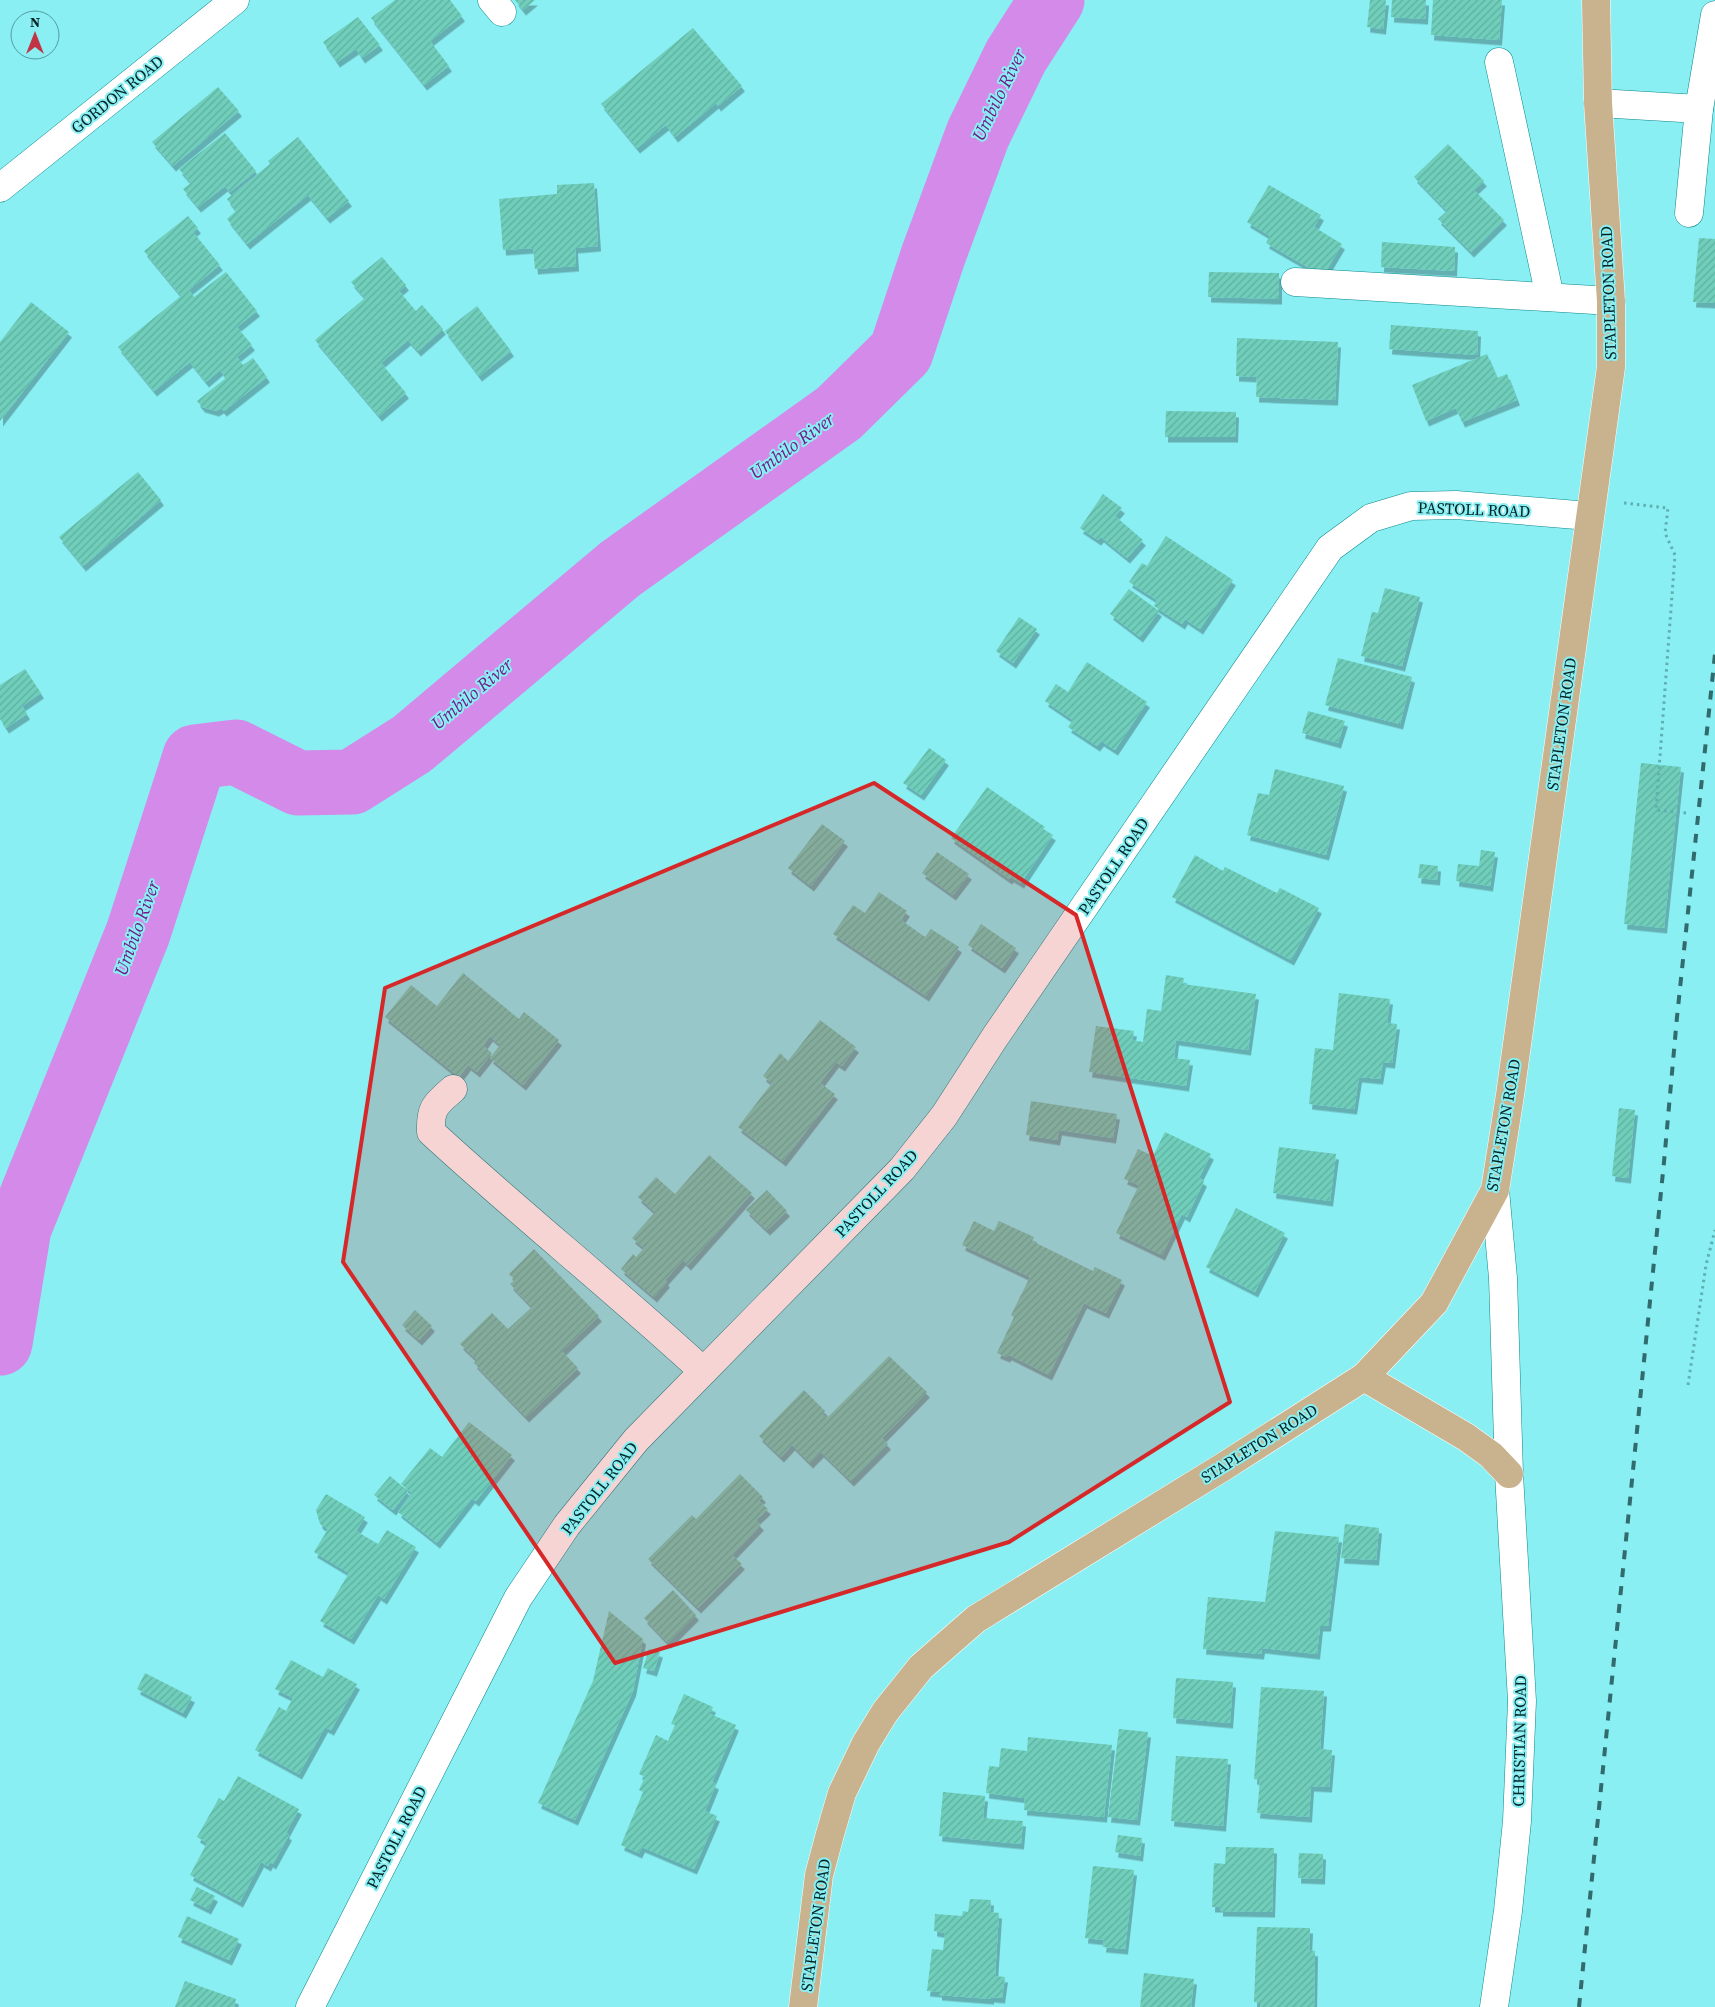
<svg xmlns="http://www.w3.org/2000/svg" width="1715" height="2007" viewBox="0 0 1715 2007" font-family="'Source Serif 4',serif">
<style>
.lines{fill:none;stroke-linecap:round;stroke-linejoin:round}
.river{stroke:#d38ae8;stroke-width:65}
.building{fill:url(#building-hatch);filter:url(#shadow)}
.minor-casing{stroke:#0a888c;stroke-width:29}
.major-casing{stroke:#fff;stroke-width:29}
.path{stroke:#5fafb1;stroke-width:3;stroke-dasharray:2.5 4;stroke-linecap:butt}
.minor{stroke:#fff;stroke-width:28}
.major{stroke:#c9b38f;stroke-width:28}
.rail{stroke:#326b6d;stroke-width:4;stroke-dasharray:9 9;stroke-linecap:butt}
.marked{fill:#d62828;fill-opacity:0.2;stroke:#d62828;stroke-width:4;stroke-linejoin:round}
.labels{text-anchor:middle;stroke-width:4;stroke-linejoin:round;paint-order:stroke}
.street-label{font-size:16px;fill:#032425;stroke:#89eff2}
.water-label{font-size:18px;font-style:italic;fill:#73198a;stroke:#89eff2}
</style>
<defs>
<pattern id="building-hatch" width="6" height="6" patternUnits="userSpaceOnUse" patternTransform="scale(1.25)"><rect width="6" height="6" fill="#6fceba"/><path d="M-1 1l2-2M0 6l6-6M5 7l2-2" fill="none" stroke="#5eb1a0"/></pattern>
<filter id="shadow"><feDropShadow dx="3" dy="5.5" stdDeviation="0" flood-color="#0004"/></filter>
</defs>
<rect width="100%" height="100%" fill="#89eff2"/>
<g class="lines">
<!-- river -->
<path class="river" d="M0,1343L19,1228L138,933L195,757L236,752L298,783L352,782L412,744L620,569L839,413L901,352L933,256L978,134L1016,56L1052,0"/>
</g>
<!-- building -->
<g class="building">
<path d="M395,0H450L462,16L430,41L449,66L424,85L371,18Z"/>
<path d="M515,0H535L523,10Z"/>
<path d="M1370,0H1386L1383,29L1367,27Z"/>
<path d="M1392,0H1426L1425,19L1391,17Z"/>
<path d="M1433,0H1502L1499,40L1431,35Z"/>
<path d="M358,17L380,45L362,58L356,49L337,62L323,42Z"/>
<path d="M693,28L742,86L718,106L716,103L675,137L666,125L637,148L601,104Z"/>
<path d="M218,87L239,111L173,166L152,142Z"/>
<path d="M225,133L256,171L230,192L225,186L198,207L183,189L191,183L179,169Z"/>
<path d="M298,137L349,201L327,218L308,195L247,244L227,219L236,211L227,199L270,164L268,161Z"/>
<path d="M1448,144L1484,181L1474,190L1504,220L1471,252L1438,219L1447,211L1414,177Z"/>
<path d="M594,183L598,246L575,248L576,266L535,269L533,248L503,250L499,199L557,194V185Z"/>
<path d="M1269,185L1321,215L1314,227L1342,244L1323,276L1266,243L1270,236L1247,222Z"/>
<path d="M188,216L198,228L193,232L220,265L189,290L194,297L226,272L257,311L237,327L252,345L237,357L243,365L253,358L267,377L224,411L221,408L216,411L202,407L197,401L226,378L220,370L206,382L190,362L154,391L118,347L181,296L144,251Z"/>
<path d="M1699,238L1715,239V303L1693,302Z"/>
<path d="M1382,242L1455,247L1454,271L1381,267Z"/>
<path d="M382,257L406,285L399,291L416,311L422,305L443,329L418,351L408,340L381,363L406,393L379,416L315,340L365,298L351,282Z"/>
<path d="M1209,272L1279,273V299L1208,297Z"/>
<path d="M31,302L69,332L0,421V342Z"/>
<path d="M477,306L511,351L479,376L445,331Z"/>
<path d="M1391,325L1478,331L1477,355L1389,349Z"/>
<path d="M1237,338L1338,342L1335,400L1256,397L1257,377L1236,376Z"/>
<path d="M1487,354L1497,378L1507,374L1517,400L1462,422L1456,408L1426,421L1412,385Z"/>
<path d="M1166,411L1236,412L1235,437H1165Z"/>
<path d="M138,472L161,500L83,566L59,537Z"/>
<path d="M1103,494L1122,508L1115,516L1143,540L1127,558L1101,537L1098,540L1080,528Z"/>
<path d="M1166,536L1233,580L1200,629L1185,619L1182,624L1154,606L1157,600L1129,582L1142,563L1147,566Z"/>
<path d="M1385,588L1420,597L1402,666L1361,656L1372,612L1378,613Z"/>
<path d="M1129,589L1159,611L1140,637L1110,614Z"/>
<path d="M1019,617L1037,629L1013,663L996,651Z"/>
<path d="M1338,658L1412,677L1400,724L1325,705Z"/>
<path d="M1087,662L1147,702L1115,750L1101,741L1097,746L1068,727L1073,720L1045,701L1056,684L1068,692Z"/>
<path d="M25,669L41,693L22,706L27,714L6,728L0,719V685Z"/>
<path d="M1308,711L1345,721L1338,743L1302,733Z"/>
<path d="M929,748L946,760L921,795L903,783Z"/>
<path d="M1641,763L1681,767L1664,928L1624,924Z"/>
<path d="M1275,769L1344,786L1326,855L1247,835L1258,793L1269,795Z"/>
<path d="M987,787L1045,827L1043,829L1053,835L1021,883L1011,877L1009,879L951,838Z"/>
<path d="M822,824L845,841L811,886L788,868Z"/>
<path d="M1481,850L1495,852L1490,886L1456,881L1458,864L1479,866Z"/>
<path d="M937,852L969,874L953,895L922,873Z"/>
<path d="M1195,855L1223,871L1225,867L1277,893L1280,888L1319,908L1291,960L1172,897Z"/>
<path d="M1420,864L1438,866L1437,880L1418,878Z"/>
<path d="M879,892L907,911L901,920L925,937L931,929L959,947L926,996L833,934L853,905L865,913Z"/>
<path d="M981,924L1016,948L1002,968L968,945Z"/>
<path d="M463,973L519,1019L524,1012L559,1040L523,1085L490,1058L500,1045L490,1036L483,1046L492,1053L477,1072L468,1065L459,1077L385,1017L411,985L437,1006Z"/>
<path d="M1166,975L1184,978L1183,984L1256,994L1248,1050L1176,1040L1174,1058L1190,1060L1186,1086L1089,1072L1096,1026L1134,1031L1132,1040L1143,1042L1147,1009L1161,1011Z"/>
<path d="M1339,993L1390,999L1387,1023L1397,1024L1392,1063L1383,1062L1380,1079L1359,1077L1354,1109L1309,1104L1315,1048L1333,1050Z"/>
<path d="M820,1020L856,1047L842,1066L836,1062L820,1083L835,1094L783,1161L738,1127L772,1083L763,1076L780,1053L788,1061Z"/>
<path d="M1031,1101L1117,1114L1113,1138L1059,1130L1057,1140L1026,1135Z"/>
<path d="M1619,1108L1635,1110L1628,1178L1612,1176Z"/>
<path d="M1165,1132L1211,1154L1199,1178L1204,1181L1187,1217L1182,1214L1162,1255L1116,1233L1139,1185L1124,1179L1138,1149L1153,1156Z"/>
<path d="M1279,1147L1336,1154L1330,1201L1273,1193Z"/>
<path d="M709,1155L752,1193L688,1265L683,1260L665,1280L667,1282L654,1297L621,1269L633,1254L636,1257L644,1248L632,1238L655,1212L638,1197L656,1177L675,1194Z"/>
<path d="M767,1190L787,1211L767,1230L746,1210Z"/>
<path d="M1236,1208L1285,1233L1255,1292L1206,1267Z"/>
<path d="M974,1221L994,1231L999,1221L1034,1237L1032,1241L1093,1271L1095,1267L1122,1280L1106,1313L1084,1303L1049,1375L1009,1355L1007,1357L997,1353L1014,1317L1011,1315L1030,1277L962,1245Z"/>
<path d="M534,1249L599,1316L562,1351L578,1368L526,1417L474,1363L477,1360L460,1344L492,1313L508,1329L532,1307L510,1284L515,1280L509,1274Z"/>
<path d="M415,1310L432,1326L419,1340L402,1325Z"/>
<path d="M889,1356L927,1392L882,1438L888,1444L851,1481L821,1452L810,1463L792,1445L781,1457L759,1436L804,1390L825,1411L822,1414L827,1418Z"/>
<path d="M469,1422L512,1455L476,1501L472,1498L437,1543L398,1512L412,1493L401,1484L430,1448L442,1457Z"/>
<path d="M740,1474L763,1497L759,1501L768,1509L756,1520L761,1525L732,1555L742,1564L698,1608L648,1559L692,1515L696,1519Z"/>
<path d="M390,1476L408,1491L393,1510L374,1495Z"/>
<path d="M326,1494L365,1517L356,1531L378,1544L387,1530L416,1547L384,1599L378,1595L351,1639L320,1621L349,1573L314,1552L328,1529L320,1524L316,1510Z"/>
<path d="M1345,1524L1379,1528L1376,1560L1341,1558Z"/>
<path d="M1275,1531L1339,1537L1328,1626H1320L1317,1654L1262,1648L1261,1654L1203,1649L1208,1597L1265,1602Z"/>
<path d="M673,1590L696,1615L668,1643L644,1618Z"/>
<path d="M609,1611L643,1639L633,1691L575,1820L538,1803L593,1681Z"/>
<path d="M649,1649L660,1652L654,1671L643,1668Z"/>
<path d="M291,1660L323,1677L328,1668L357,1684L331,1730L325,1727L299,1774L255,1750L279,1707L286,1711L293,1698L275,1689Z"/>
<path d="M145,1673L192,1697L183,1713L137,1689Z"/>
<path d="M1176,1678L1233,1682L1230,1723L1173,1718Z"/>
<path d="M1261,1687L1324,1691L1320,1749L1332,1750L1329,1787L1311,1786L1309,1817L1257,1813L1260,1780L1254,1779Z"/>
<path d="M684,1694L713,1707L710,1714L736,1725L712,1782L716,1784L705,1811L717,1816L694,1869L642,1847L639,1853L621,1845L643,1792L639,1790L645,1777L639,1774L656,1735L668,1741L675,1725L671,1724Z"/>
<path d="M1119,1729L1148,1732L1137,1820L1108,1817Z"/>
<path d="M1028,1737L1112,1745L1104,1817L1024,1810L1025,1798L986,1793L989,1766L999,1767L1001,1748L1027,1751Z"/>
<path d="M1176,1756L1228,1759L1223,1826L1171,1821Z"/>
<path d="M238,1776L299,1809L286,1833L289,1835L273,1864L270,1862L268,1866L261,1862L240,1902L190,1875L207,1843L197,1837L219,1798L224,1801Z"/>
<path d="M943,1792L985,1796L983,1818L1023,1821L1021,1844L939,1836Z"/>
<path d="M1118,1835L1142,1838L1140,1856L1115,1852Z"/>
<path d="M1226,1847L1274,1848L1272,1912L1220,1911V1907H1212L1214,1863L1225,1864Z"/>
<path d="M1299,1853L1323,1854L1322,1879L1298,1878Z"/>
<path d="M1093,1866L1134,1870L1125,1949L1103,1947L1104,1940L1085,1938Z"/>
<path d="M197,1887L215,1896L208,1909L190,1900Z"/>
<path d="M970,1899L991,1900L990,1912L999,1913L995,1976L1005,1977L1002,1998L991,1997V1999L939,1995V1992L927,1991L932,1949L943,1950L945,1933L934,1931L935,1914L962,1916L963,1911L968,1912Z"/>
<path d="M187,1916L239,1939L229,1960L178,1937Z"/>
<path d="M1257,1927L1310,1928L1309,1950L1315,1951L1314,2007H1260V2003L1254,2002Z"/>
<path d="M1144,1973L1194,1979L1191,2007H1140Z"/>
<path d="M185,1981L236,1999L234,2007H175Z"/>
</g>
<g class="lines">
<defs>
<g id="minor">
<path d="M492,0L502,12"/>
<path d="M1499,62L1550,297"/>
<path d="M1598,103L1699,109L1715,15"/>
<path d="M0,188L235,0"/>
<path d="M1689,213L1699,109"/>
<path d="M1295,282L1611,301"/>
<path d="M453,1089C436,1104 430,1107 431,1132C520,1214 614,1289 703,1371"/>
<path d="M310,2007L518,1598L567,1525L636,1440L902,1169L944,1116L995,1037L1330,548L1371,518L1411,506L1456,505L1589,516"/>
<path d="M1494,2007L1508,1911L1517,1821L1522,1701L1509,1474L1503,1278L1495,1190"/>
</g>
<g id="major">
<path d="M1364,1377L1466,1437L1491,1455L1509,1474"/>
<path d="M803,2007L819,1875L830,1834L842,1793L866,1743L885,1712L921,1667L976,1619L1223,1467L1364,1377L1434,1303L1495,1190L1510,1095L1611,367V301L1598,103L1596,0"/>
</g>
</defs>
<!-- minor casing -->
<use href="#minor" class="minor-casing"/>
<!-- major casing -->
<use href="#major" class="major-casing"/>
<!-- path -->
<g class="path">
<path d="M1624,503L1668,508L1665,533L1675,555L1656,810L1686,813"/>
<path d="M1688,1385L1706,1265L1715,1230"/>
</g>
<!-- minor -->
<use href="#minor" class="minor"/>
<!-- major -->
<use href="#major" class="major"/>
<!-- rail -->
<path class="rail" d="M1579,2007L1664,1162L1677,1017L1715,654"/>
</g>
<!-- marked area -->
<path class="marked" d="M874,783L1076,915L1230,1402L1009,1542L615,1663L343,1262L385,988Z"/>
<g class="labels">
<!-- street labels -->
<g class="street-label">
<text transform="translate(117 94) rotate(-39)" y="6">GORDON ROAD</text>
<text transform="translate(1608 293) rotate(-92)" y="6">STAPLETON ROAD</text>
<text transform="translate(1474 509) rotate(2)" y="6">PASTOLL ROAD</text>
<text transform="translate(1561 724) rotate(-82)" y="6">STAPLETON ROAD</text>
<text transform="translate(1113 866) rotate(-56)" y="6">PASTOLL ROAD</text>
<text transform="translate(1503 1125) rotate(-80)" y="6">STAPLETON ROAD</text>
<text transform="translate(876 1193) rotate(-47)" y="6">PASTOLL ROAD</text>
<text transform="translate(1259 1443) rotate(-32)" y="6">STAPLETON ROAD</text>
<text transform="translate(599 1488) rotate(-52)" y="6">PASTOLL ROAD</text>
<text transform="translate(1519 1741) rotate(-89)" y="6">CHRISTIAN ROAD</text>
<text transform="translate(396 1837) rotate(-63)" y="6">PASTOLL ROAD</text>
<text transform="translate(815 1925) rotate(-82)" y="6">STAPLETON ROAD</text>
</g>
<!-- water labels -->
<g class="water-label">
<text transform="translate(999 95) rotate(-64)" y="6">Umbilo River</text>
<text transform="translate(792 446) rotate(-36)" y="6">Umbilo River</text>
<text transform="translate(472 694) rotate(-40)" y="6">Umbilo River</text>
<text transform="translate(137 928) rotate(-70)" y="6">Umbilo River</text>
</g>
</g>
<!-- north arrow -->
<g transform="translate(35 35)"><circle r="24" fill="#89eff2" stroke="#539ea0"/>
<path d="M0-4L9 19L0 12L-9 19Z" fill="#c33346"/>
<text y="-8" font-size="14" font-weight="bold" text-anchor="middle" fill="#032425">N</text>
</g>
</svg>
